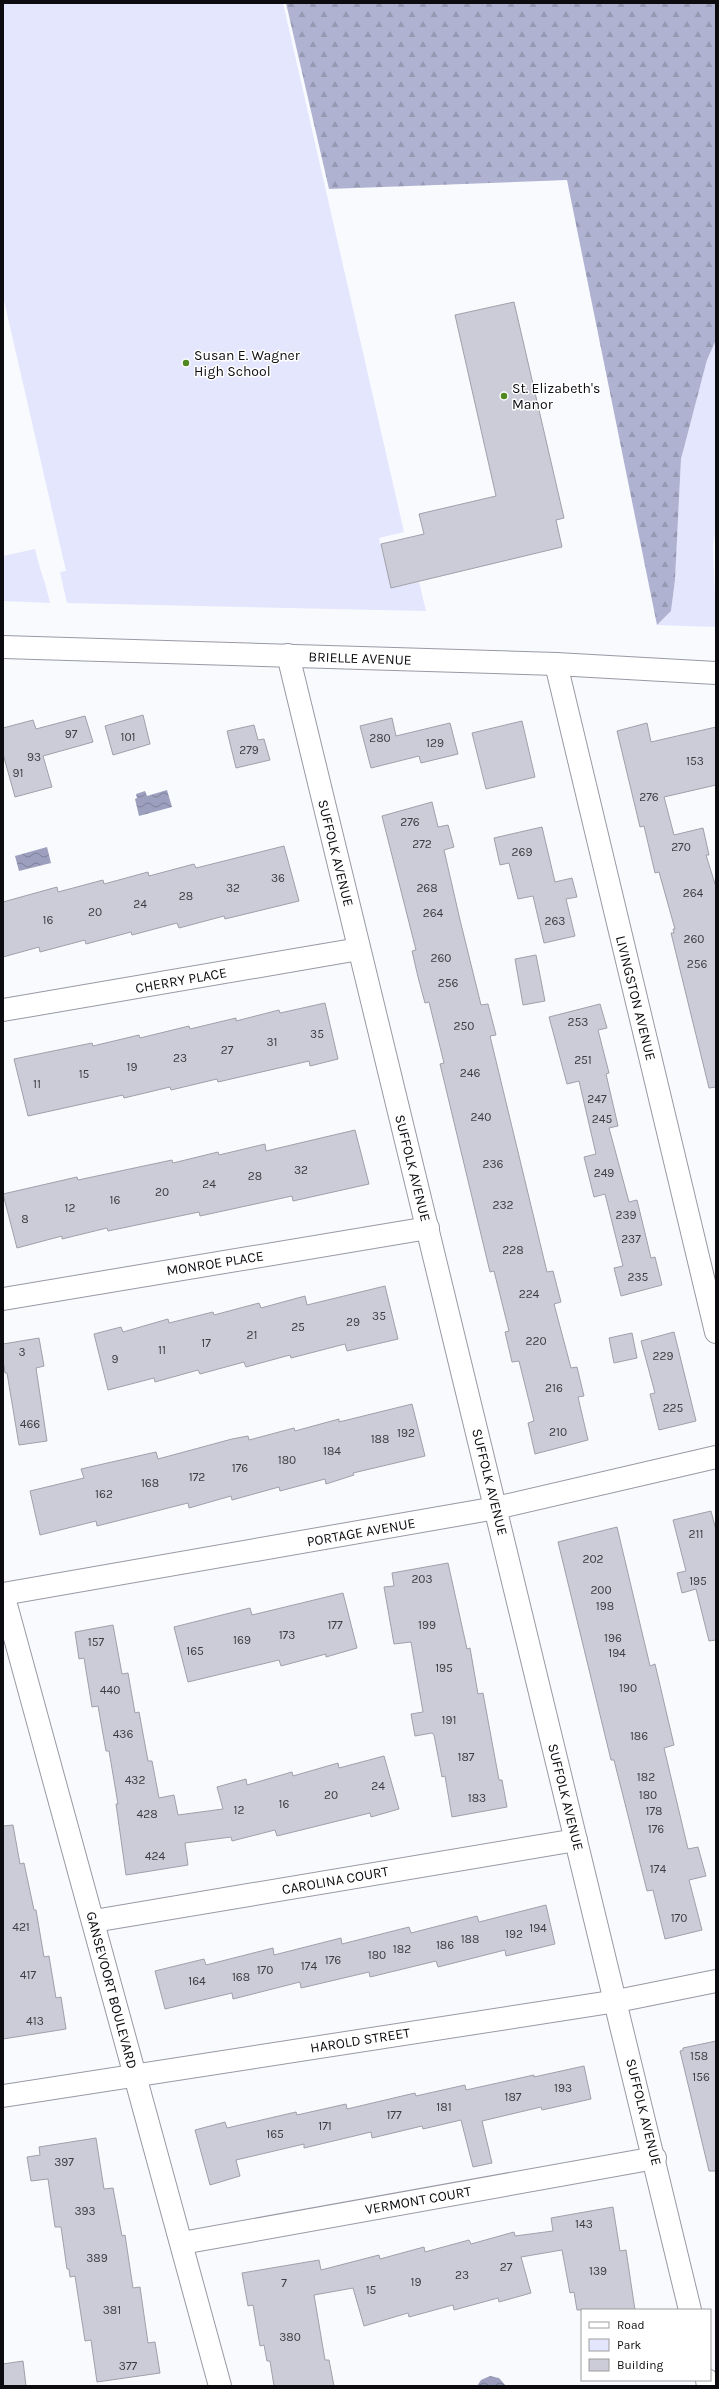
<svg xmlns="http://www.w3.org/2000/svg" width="719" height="2389" viewBox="0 0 719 2389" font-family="Karla,sans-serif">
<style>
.green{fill:#e3e6fd}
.forest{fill:url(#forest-firs)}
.water{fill:url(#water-waves)}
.building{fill:#cbccd7;stroke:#9fa0aa}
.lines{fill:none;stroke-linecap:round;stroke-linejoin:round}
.minor-casing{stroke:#9899a4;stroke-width:24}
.tertiary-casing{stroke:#9899a4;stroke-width:24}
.minor{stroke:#fff;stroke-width:22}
.tertiary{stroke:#fff;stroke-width:22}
.poi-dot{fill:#508720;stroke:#fff;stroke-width:1.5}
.labels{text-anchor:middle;stroke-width:3;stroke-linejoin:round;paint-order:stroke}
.number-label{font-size:12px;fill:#3c3c42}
.poi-label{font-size:14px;fill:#0c0c10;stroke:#fff;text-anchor:start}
.street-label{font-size:14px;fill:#0c0c10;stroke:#fff}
</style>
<defs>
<pattern id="forest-firs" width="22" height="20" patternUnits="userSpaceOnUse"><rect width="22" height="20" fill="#afb3d1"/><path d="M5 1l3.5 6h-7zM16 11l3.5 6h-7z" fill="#9599b2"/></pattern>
<pattern id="water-waves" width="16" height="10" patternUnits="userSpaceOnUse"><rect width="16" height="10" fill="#9ca0be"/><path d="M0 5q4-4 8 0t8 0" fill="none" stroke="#7e8199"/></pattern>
</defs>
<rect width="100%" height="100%" fill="#f9fafe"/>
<!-- green -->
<g class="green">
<path d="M3,3H283L404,532L379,538L391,588L419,582L426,611L67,603L60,572L66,571L3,296Z"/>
<path d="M716,340V527L713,545L716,627L657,625L671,611L675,580L681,459L707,360Z"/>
<path d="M35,549C39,568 46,584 50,603L3,601V556Z"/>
</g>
<!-- forest -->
<path class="forest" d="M286,3H716V340L707,360L681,459L675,580L671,611L657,625L567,180L329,189Z"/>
<!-- water -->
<g class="water">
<path d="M167,790L172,807L139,816L135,799L137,798L136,794L145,791L147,796Z"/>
<path d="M47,847L51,863L19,871L15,856Z"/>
<path d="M490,2376L499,2378L506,2386H477L481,2380Z"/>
</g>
<!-- building -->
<g class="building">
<path d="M514,302L564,518L556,520L562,547L391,588L381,544L424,534L419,514L496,496L455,315Z"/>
<path d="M143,715L150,744L113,755L105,726Z"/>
<path d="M85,716L93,742L43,756L52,787L15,797L3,754V728L33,720L36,729Z"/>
<path d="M392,718L396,736L450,723L458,754L421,763L419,756L371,768L360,726Z"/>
<path d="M522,721L535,777L486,789L472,733Z"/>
<path d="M647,723L651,742L716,727V785L664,797L674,835L703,828L709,855H706L716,887V1087L709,1088L671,933H674L673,929H675L659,872L655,873L644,826L640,827L617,731Z"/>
<path d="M254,725L258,740L264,739L270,760L236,768L227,731Z"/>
<path d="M432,802L438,827L448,825L454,847L444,850L460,920L481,1005L488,1004L496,1035L490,1036L547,1272L553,1271L561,1302L554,1304L571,1368L577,1367L584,1396L578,1397L588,1440L535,1454L528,1423L534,1421L519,1361L512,1362L505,1332L509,1331L494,1271L490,1272L440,1064L444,1063L429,1002L425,1003L418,977L412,951L416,950L382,816Z"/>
<path d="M542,827L555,882L572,878L577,897L566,899L575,936L544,943L533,896L518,899L509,863L500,865L494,838Z"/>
<path d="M284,846L299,901L225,919L224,916L179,928L177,923L132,935L131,932L86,944L85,940L40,952L39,947L3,957V902L57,887L58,892L103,880L104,884L148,872L149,876L194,864L196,868Z"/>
<path d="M536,955L545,1001L523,1005L515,959Z"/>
<path d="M325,1003L338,1059L310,1066L309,1061L218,1082L217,1079L171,1090L170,1087L124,1098L123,1095L28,1116L14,1059L92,1043L93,1046L139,1035L140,1038L189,1026L190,1029L236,1018V1021L279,1010L280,1013Z"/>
<path d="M600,1004L607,1028L598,1030L609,1073L606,1074L618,1126L609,1128L629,1202L637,1200L651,1258L655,1257L662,1285L621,1296L614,1268L623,1266L605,1194L594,1197L584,1157L596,1154L579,1081L567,1084L549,1017Z"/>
<path d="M355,1130L369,1184L293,1201L292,1196L200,1216L199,1212L108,1231L107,1228L62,1239V1236L17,1248L3,1194L77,1177L78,1180L172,1160L173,1163L218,1152L219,1155L265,1144L266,1151Z"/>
<path d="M385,1286L398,1339L347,1351L345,1344L291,1358L290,1355L246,1367L244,1362L200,1374L198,1370L155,1382L154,1378L108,1390L94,1334L121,1327L123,1332L168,1319L169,1323L213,1312L214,1315L259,1303L261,1308L305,1296L307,1305Z"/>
<path d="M674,1332L696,1421L659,1430L650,1394L655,1393L641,1341Z"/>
<path d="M632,1333L637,1358L614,1363L609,1338Z"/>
<path d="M39,1338L44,1366L36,1368L47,1441L19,1445L7,1373H5L3,1360V1344Z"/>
<path d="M412,1404L425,1456L353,1473L354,1475L326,1484L325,1479L280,1491L279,1487L232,1500L231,1496L189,1508L188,1503L97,1526L96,1521L40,1535L30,1491L84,1478L81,1469L156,1452L158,1459L232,1439L248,1436L249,1440L294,1428L295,1431L339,1419V1422Z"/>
<path d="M711,1511L716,1530V1640L709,1641L696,1589L682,1593L677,1573L686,1571L673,1520Z"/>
<path d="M617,1527L650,1666L655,1664L674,1745L664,1748L688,1849L698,1847L706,1876L689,1880L702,1930L665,1939L653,1890L647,1891L614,1760H611L558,1542Z"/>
<path d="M448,1563L467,1649L470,1648L478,1694L483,1693L499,1780H502L507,1807L452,1817L445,1776L442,1777L434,1735L432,1733L415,1736L411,1714L423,1712L411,1642L394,1644L384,1587L394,1586L392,1573Z"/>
<path d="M343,1593L357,1648L326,1657V1654L281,1666L279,1660L188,1682L174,1627L250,1608L252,1615Z"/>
<path d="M113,1625L122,1674L128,1673L135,1713L139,1712L148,1761H152L159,1798L174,1795L178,1815L223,1809L217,1787L246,1779L247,1785L292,1772L293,1776L338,1763L339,1768L384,1756L399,1809L371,1817L370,1813L277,1836L275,1830L232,1841L231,1837L185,1843L188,1865L126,1875L116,1804H118L109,1751H106L98,1706L92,1707L84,1658L79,1659L75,1632Z"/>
<path d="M13,1825L20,1864L24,1863L34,1910H36L44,1957L49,1956L56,1998L61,1997L66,2029L3,2039V1826Z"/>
<path d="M546,1905L555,1944L506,1956L505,1950L438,1967L436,1961L370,1977L369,1972L301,1988L300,1982L233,1999L232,1993L165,2009L155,1971L204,1959L206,1965L273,1948L274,1955L341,1938L342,1944L409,1927L411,1933L477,1916L479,1922Z"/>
<path d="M716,2041V2171H709L680,2051L683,2050V2048Z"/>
<path d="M584,2066L591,2099L542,2110L541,2107L482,2121L492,2163L473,2167L461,2120L423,2129L422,2126L372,2138L371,2132L304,2148V2144L236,2160L240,2176L210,2185L195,2130L225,2122L227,2128L296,2112L297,2115L346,2104L347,2109L415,2093L416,2096L465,2085L466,2090L534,2075V2077Z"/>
<path d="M96,2138L104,2189L113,2188L122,2236L125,2235L133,2288L140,2287L148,2343L155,2342L160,2373L97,2382L91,2340L85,2341L75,2276L70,2277L69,2269H67L61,2227H55L48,2179L31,2181L27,2157L40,2155L39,2147Z"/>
<path d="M613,2207L620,2251L626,2250L635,2310H577L574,2292L570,2293L562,2250L521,2257L531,2293L499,2302L498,2298L454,2310L453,2305L409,2317L408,2313L364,2326L353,2288L314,2295L325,2360H329L334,2386H274L270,2361H267L264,2345L260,2346L253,2305L248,2306L242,2273L319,2260L321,2270L379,2255L380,2259L424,2247L425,2252L469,2240L471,2244L514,2232L515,2236L553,2231L551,2218Z"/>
<path d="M23,2361L26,2386H3V2364Z"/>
</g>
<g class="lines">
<defs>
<g id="minor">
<path d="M288,655L690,2310"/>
<path d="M556,664L716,1332"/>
<path d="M3,1010L359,949"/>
<path d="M3,1299L428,1228"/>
<path d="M3,1594L220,2386"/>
<path d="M3,1594L496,1508L716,1457"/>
<path d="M94,1921L576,1840"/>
<path d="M3,2096L617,2001L716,1981"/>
<path d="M182,2243L655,2158"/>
<path d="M707,2380L708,2386"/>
</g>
<path id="tertiary" d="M3,647L556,664L716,673"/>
</defs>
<!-- minor casing -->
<use href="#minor" class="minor-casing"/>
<!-- tertiary casing -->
<use href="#tertiary" class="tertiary-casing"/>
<!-- minor -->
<use href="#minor" class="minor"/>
<!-- tertiary -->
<use href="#tertiary" class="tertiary"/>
</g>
<!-- markers -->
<g class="poi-dot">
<circle cx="186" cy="363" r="4"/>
<circle cx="504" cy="396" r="4"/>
</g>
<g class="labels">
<!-- number labels -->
<g class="number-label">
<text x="71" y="738">97</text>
<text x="128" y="741">101</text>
<text x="380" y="742">280</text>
<text x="435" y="747">129</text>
<text x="249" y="754">279</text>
<text x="34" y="761">93</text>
<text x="695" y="765">153</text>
<text x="18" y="777">91</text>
<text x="649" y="801">276</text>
<text x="410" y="826">276</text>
<text x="422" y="848">272</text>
<text x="681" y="851">270</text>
<text x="522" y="856">269</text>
<text x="278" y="882">36</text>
<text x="233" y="892">32</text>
<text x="427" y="892">268</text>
<text x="693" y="897">264</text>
<text x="186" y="900">28</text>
<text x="140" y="908">24</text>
<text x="95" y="916">20</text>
<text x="433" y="917">264</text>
<text x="48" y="924">16</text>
<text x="555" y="925">263</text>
<text x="694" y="943">260</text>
<text x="441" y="962">260</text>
<text x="697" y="968">256</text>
<text x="448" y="987">256</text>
<text x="578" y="1026">253</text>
<text x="464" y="1030">250</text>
<text x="317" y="1038">35</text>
<text x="272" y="1046">31</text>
<text x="227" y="1054">27</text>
<text x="180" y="1062">23</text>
<text x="583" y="1064">251</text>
<text x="132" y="1071">19</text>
<text x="470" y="1077">246</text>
<text x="84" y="1078">15</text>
<text x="37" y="1088">11</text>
<text x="597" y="1103">247</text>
<text x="481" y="1121">240</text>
<text x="602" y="1123">245</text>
<text x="493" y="1168">236</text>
<text x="301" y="1174">32</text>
<text x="604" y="1177">249</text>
<text x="255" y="1180">28</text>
<text x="209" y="1188">24</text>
<text x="162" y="1196">20</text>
<text x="115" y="1204">16</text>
<text x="503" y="1209">232</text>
<text x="70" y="1212">12</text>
<text x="626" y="1219">239</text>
<text x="25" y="1223">8</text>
<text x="631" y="1243">237</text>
<text x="513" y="1254">228</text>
<text x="638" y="1281">235</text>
<text x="529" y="1298">224</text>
<text x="379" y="1320">35</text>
<text x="353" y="1326">29</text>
<text x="298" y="1331">25</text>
<text x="252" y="1339">21</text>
<text x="536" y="1345">220</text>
<text x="206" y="1347">17</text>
<text x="162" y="1354">11</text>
<text x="22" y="1356">3</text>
<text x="663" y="1360">229</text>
<text x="115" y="1363">9</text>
<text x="554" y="1392">216</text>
<text x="673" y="1412">225</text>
<text x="30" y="1428">466</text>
<text x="558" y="1436">210</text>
<text x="406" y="1437">192</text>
<text x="380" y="1443">188</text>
<text x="332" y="1455">184</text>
<text x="287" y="1464">180</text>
<text x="240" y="1472">176</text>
<text x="197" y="1481">172</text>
<text x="150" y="1487">168</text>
<text x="104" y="1498">162</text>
<text x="696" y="1538">211</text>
<text x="593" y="1563">202</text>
<text x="422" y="1583">203</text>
<text x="698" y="1585">195</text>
<text x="601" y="1594">200</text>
<text x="605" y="1610">198</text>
<text x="335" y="1629">177</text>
<text x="427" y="1629">199</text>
<text x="287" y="1639">173</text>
<text x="613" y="1642">196</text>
<text x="242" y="1644">169</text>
<text x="96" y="1646">157</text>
<text x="195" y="1655">165</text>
<text x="617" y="1657">194</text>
<text x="444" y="1672">195</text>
<text x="628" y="1692">190</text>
<text x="110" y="1694">440</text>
<text x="449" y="1724">191</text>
<text x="123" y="1738">436</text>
<text x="639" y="1740">186</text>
<text x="466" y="1761">187</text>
<text x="646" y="1781">182</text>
<text x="135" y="1784">432</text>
<text x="378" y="1790">24</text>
<text x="331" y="1799">20</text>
<text x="648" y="1799">180</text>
<text x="477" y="1802">183</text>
<text x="284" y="1808">16</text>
<text x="239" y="1814">12</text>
<text x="654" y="1815">178</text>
<text x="147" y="1818">428</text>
<text x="656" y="1833">176</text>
<text x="155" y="1860">424</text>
<text x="658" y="1873">174</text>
<text x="679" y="1922">170</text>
<text x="21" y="1931">421</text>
<text x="538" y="1932">194</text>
<text x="514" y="1938">192</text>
<text x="470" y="1943">188</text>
<text x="445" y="1949">186</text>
<text x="402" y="1953">182</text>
<text x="377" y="1959">180</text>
<text x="333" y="1964">176</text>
<text x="309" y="1970">174</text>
<text x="265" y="1974">170</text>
<text x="28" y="1979">417</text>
<text x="241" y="1981">168</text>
<text x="197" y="1985">164</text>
<text x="35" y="2025">413</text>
<text x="699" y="2060">158</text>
<text x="701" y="2081">156</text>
<text x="563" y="2092">193</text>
<text x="513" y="2101">187</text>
<text x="444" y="2111">181</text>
<text x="394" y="2119">177</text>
<text x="325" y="2130">171</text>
<text x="275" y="2138">165</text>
<text x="64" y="2166">397</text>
<text x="85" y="2215">393</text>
<text x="584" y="2228">143</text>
<text x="97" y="2262">389</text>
<text x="506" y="2271">27</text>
<text x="598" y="2275">139</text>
<text x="462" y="2279">23</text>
<text x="416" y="2286">19</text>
<text x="284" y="2287">7</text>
<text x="371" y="2294">15</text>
<text x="112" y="2314">381</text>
<text x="290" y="2341">380</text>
<text x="128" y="2370">377</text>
</g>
<!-- poi labels -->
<g class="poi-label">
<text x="194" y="360">Susan E. Wagner<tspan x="194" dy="16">High School</tspan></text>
<text x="512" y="393">St. Elizabeth's<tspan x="512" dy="16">Manor</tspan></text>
</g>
<!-- street labels -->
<g class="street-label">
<text transform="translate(360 658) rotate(2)" y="5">BRIELLE AVENUE</text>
<text transform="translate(336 853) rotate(76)" y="5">SUFFOLK AVENUE</text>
<text transform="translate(181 980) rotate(-10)" y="5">CHERRY PLACE</text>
<text transform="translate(636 998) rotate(76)" y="5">LIVINGSTON AVENUE</text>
<text transform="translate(413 1168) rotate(76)" y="5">SUFFOLK AVENUE</text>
<text transform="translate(215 1263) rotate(-9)" y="5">MONROE PLACE</text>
<text transform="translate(490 1482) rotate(76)" y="5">SUFFOLK AVENUE</text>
<text transform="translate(361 1532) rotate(-10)" y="5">PORTAGE AVENUE</text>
<text transform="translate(566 1797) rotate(76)" y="5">SUFFOLK AVENUE</text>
<text transform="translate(335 1880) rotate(-10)" y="5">CAROLINA COURT</text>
<text transform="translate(112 1990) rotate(75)" y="5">GANSEVOORT BOULEVARD</text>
<text transform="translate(360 2040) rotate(-9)" y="5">HAROLD STREET</text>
<text transform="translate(644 2112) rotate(76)" y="5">SUFFOLK AVENUE</text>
<text transform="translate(418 2200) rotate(-10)" y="5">VERMONT COURT</text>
</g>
</g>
<!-- border -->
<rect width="719" height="2389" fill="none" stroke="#0c0c10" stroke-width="8"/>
<!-- legend -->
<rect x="581" y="2309" width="130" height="72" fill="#ffffff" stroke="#9e9e9f"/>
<rect x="589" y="2322" width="20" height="6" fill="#ffffff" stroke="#9e9e9f"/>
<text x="617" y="2329" font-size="12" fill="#0c0c10">Road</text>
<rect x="589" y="2339" width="20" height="12" fill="#e3e6fd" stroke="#9e9e9f"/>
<text x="617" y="2349" font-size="12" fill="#0c0c10">Park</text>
<rect x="589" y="2359" width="20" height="12" fill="#cbccd7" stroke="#9e9e9f"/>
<text x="617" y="2369" font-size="12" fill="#0c0c10">Building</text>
</svg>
